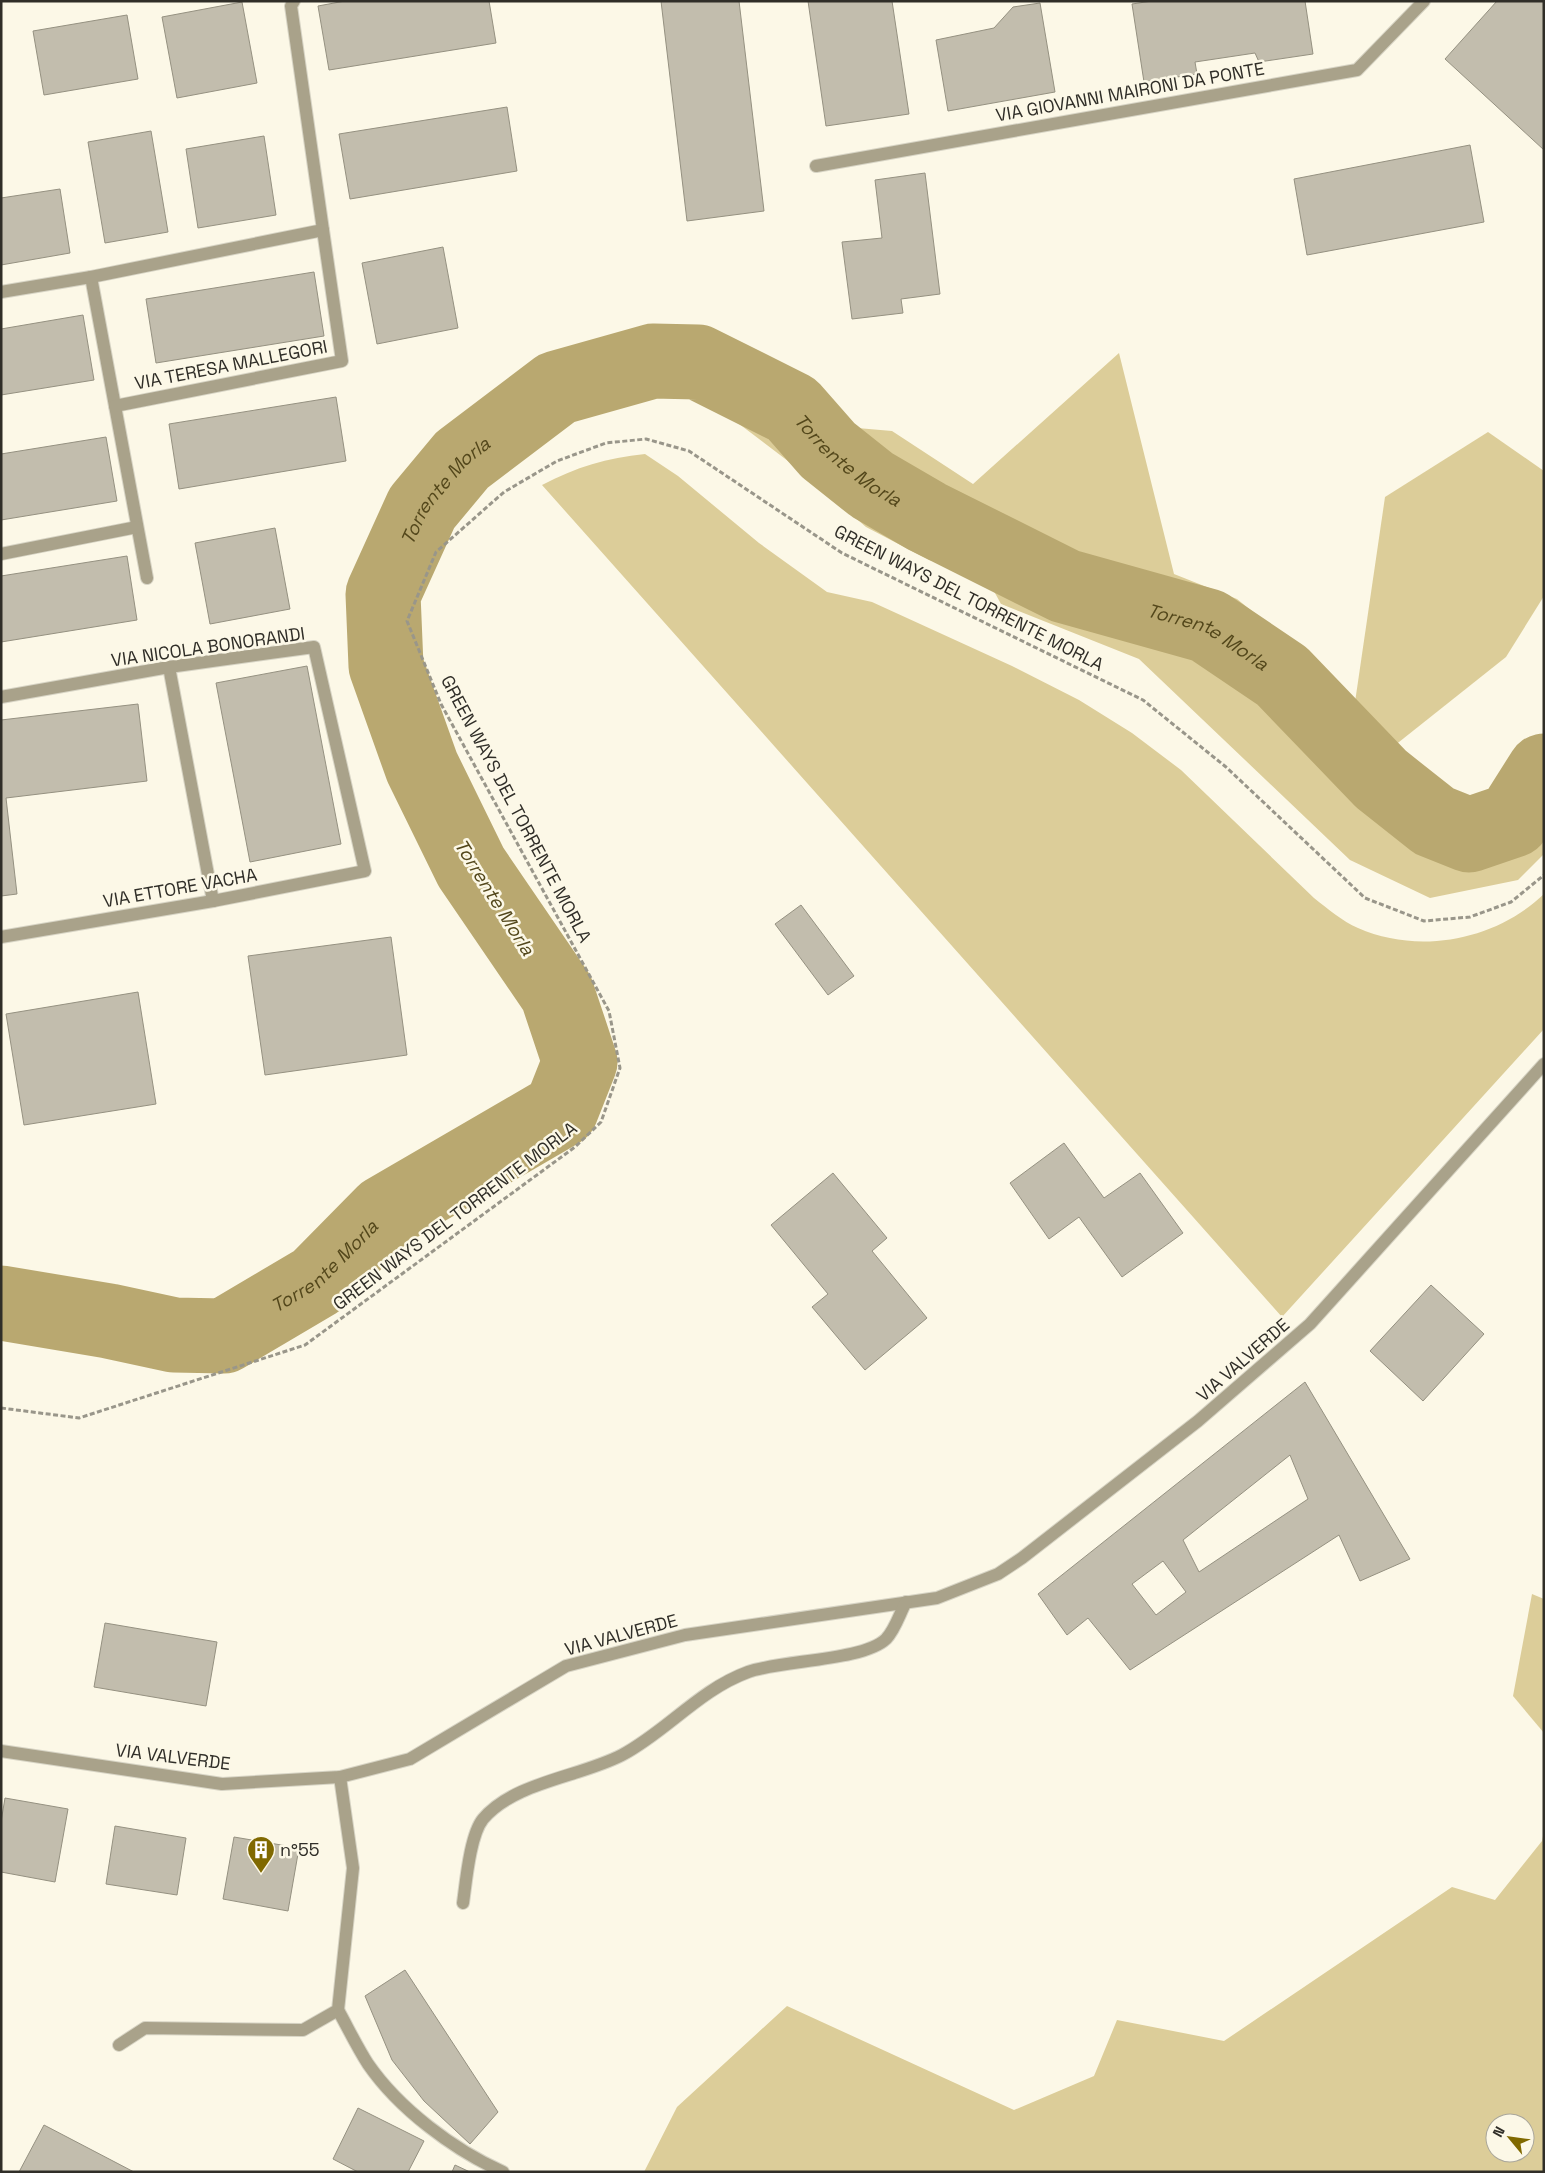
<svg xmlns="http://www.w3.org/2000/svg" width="1545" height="2173" viewBox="0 0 1545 2173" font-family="'Space Grotesk',sans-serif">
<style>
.green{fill:#dccd99;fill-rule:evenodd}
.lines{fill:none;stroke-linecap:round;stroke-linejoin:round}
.river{stroke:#b9a870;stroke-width:75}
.building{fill:#c2bdad;stroke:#959181;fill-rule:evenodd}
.minor-casing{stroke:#d7d4c5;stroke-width:14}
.path{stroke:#99968a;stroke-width:3;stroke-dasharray:5 2.5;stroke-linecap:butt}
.minor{stroke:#a9a28a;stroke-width:12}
.labels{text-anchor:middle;stroke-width:5;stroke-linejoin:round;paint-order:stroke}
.street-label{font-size:18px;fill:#302e28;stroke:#fcf8e7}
.poi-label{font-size:18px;fill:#302e28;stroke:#fcf8e7;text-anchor:start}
.water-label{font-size:19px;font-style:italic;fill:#53471b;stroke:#fcf8e7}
</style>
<rect width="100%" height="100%" fill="#fcf8e7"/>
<!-- green -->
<g class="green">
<path d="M1119,353L1174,574L1237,599L1304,653L1357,777L1419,827L1464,850L1487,847L1507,839L1535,803L1544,787V854L1518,880L1430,898L1350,860L1139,659L1001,604L984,573L929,560L866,527L805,474L730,417L892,431L973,484Z"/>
<path d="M1488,432L1544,471V596L1506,657L1394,746L1354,709L1385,497Z"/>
<path d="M645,454L678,476L759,543L827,592L872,602L1012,666L1079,700L1132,733L1181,770L1314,898C1328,909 1342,921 1358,928C1419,955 1496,940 1544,894V1029L1282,1317L542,485C576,467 607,458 645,454Z"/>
<path d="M1532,1594L1544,1599V1733L1513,1696Z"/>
<path d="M1544,1831V2172H644L677,2107L787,2006L1014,2110L1094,2076L1117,2020L1224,2041L1452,1887L1495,1900L1542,1841ZM1495,2123H1525V2153H1495Z"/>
</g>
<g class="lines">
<!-- river -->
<path class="river" id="s1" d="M1,1303L109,1321L174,1335L224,1336L317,1281L384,1213L561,1110L580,1062L557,993L471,867L422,767L386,666L383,594L422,508L462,460L557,388L653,361L698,362L792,409L828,450L872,485L927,517L1065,586L1208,626L1282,676L1381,779L1434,821L1469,835L1513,820L1544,771"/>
</g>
<!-- building -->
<g class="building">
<path d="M345,1H489L496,43L329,70L318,6Z"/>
<path d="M661,1H739L764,211L687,221Z"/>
<path d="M808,1H892L909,114L826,126Z"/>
<path d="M1152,1H1305L1313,54L1259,62L1255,53L1195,62L1197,74L1144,82L1132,4Z"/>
<path d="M1497,1H1544V150L1445,59Z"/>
<path d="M242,2L257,83L177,98L162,17Z"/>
<path d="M1040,3L1055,92L948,111L936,40L994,28L1013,7Z"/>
<path d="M127,15L138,79L44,95L33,31Z"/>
<path d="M507,107L517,171L350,199L339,134Z"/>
<path d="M151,131L168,232L105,243L88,142Z"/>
<path d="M264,136L276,215L198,228L186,149Z"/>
<path d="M1470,145L1484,222L1307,255L1294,179Z"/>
<path d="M925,173L940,294L901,299L903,313L852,319L842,242L882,238L875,180Z"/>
<path d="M60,189L70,253L1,265V198Z"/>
<path d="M443,247L458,328L377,344L362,263Z"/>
<path d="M314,272L324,336L156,363L146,299Z"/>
<path d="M83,315L94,380L1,395V329Z"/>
<path d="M336,397L346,461L179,489L169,424Z"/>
<path d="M106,437L117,501L1,520V454Z"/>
<path d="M275,528L290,609L210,624L195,543Z"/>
<path d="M127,556L137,620L1,642V576Z"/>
<path d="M307,666L341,844L250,862L216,683Z"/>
<path d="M138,704L147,781L6,798L17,894L1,896V720Z"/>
<path d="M801,905L854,976L828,995L775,924Z"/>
<path d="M391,937L407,1055L265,1075L248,956Z"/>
<path d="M138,992L156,1104L24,1125L6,1014Z"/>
<path d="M1064,1143L1104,1198L1140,1173L1183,1233L1122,1277L1079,1217L1049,1239L1010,1183Z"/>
<path d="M833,1173L887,1238L872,1251L927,1318L865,1370L812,1307L828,1294L771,1225Z"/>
<path d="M1431,1285L1484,1334L1423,1401L1370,1351Z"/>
<path d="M1305,1382L1410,1559L1360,1581L1339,1535L1130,1670L1088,1618L1067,1635L1038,1594ZM1290,1455L1308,1499L1199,1572L1183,1540ZM1163,1561L1186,1592L1156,1615L1132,1584Z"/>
<path d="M105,1623L217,1642L206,1706L94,1687Z"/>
<path d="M5,1798L68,1809L55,1882L1,1872V1822Z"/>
<path d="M115,1826L186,1838L177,1895L106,1884Z"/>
<path d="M234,1837L299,1848L288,1911L223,1899Z"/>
<path d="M405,1970L498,2112L470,2144L424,2101L392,2060L365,1996Z"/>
<path d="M358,2108L424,2141L408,2172H358L333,2159Z"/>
<path d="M44,2125L134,2172H19Z"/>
<path d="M455,2165L470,2172H452Z"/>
</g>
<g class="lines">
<defs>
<g id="minor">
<path d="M294,1L291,6L323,230"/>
<path d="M816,166L1357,70L1424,1"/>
<path d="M91,277L147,578"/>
<path d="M1,292L91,277L323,230L342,361L115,406"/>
<path d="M1,554L137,527"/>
<path d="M169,667L213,901"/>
<path d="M1,697L169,667L314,647L365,871L213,901L1,937"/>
<path d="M1,1751L222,1784L340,1777L410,1759L566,1666L685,1635L937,1598L998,1574L1022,1558L1198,1421L1310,1324L1544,1064"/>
<path d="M463,1903C466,1882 470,1835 483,1819C514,1782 580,1777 622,1755C667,1731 699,1690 748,1672C781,1660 863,1661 886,1639C895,1630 900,1613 906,1602"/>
<path d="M338,2010C348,2028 357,2047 368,2064C399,2109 454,2150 503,2172"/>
<path d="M119,2045L145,2028L303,2030L338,2010L353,1868L340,1777"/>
</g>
</defs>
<!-- minor casing -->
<use href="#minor" class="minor-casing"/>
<!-- path -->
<path class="path" d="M1,1408L79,1418L305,1345L575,1147L601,1122L620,1068L609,1011L441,704L407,621L436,552L504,492L557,461L606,443L646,439L689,451L842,553L1143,700L1226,767L1365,898L1424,921L1470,917L1511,902L1544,875"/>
<!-- minor -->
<use href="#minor" class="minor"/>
</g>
<!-- icons -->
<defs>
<symbol id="building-pin" viewBox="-11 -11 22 30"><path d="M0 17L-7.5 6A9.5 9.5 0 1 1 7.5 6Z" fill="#806900" stroke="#fcf8e7"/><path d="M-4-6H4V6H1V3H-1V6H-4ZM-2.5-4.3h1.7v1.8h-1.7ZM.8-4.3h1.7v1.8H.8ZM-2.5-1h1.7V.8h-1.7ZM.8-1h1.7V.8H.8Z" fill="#fff"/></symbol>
</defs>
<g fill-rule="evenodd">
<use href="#building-pin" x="245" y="1834" width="32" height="43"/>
</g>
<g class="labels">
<!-- street labels -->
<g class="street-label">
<text transform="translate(1130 92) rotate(-10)" y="6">VIA GIOVANNI MAIRONI DA PONTE</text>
<text transform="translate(231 365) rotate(-11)" y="6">VIA TERESA MALLEGORI</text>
<text transform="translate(969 598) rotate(27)" y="6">GREEN WAYS DEL TORRENTE MORLA</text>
<text transform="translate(208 647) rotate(-8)" y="6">VIA NICOLA BONORANDI</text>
<text transform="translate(516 809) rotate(62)" y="6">GREEN WAYS DEL TORRENTE MORLA</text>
<text transform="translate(180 888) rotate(-10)" y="6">VIA ETTORE VACHA</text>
<text transform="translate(455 1216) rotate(-37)" y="6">GREEN WAYS DEL TORRENTE MORLA</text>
<text transform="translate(1243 1360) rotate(-41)" y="6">VIA VALVERDE</text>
<text transform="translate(621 1635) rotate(-15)" y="6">VIA VALVERDE</text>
<text transform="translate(173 1757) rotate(7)" y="6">VIA VALVERDE</text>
</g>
<!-- poi labels -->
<g class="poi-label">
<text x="280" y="1856">n°55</text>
</g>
<!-- water labels -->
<g class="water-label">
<text dy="7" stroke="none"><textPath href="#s1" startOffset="1804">Torrente Morla</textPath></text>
<text dy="7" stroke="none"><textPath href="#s1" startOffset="1324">Torrente Morla</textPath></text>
<text dy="7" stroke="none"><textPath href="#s1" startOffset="2209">Torrente Morla</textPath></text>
<text transform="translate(495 897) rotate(58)" y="7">Torrente Morla</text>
<text dy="7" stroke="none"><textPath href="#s1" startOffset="349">Torrente Morla</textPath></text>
</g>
</g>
<!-- border -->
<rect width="1545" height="2173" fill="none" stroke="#302e28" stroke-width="5"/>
<!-- north arrow -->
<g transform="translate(1510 2138) rotate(299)"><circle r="24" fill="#fcf8e7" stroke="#aaa79b"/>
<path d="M0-4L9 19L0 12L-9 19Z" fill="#806900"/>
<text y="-8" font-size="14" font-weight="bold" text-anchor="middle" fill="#302e28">N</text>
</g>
</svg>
